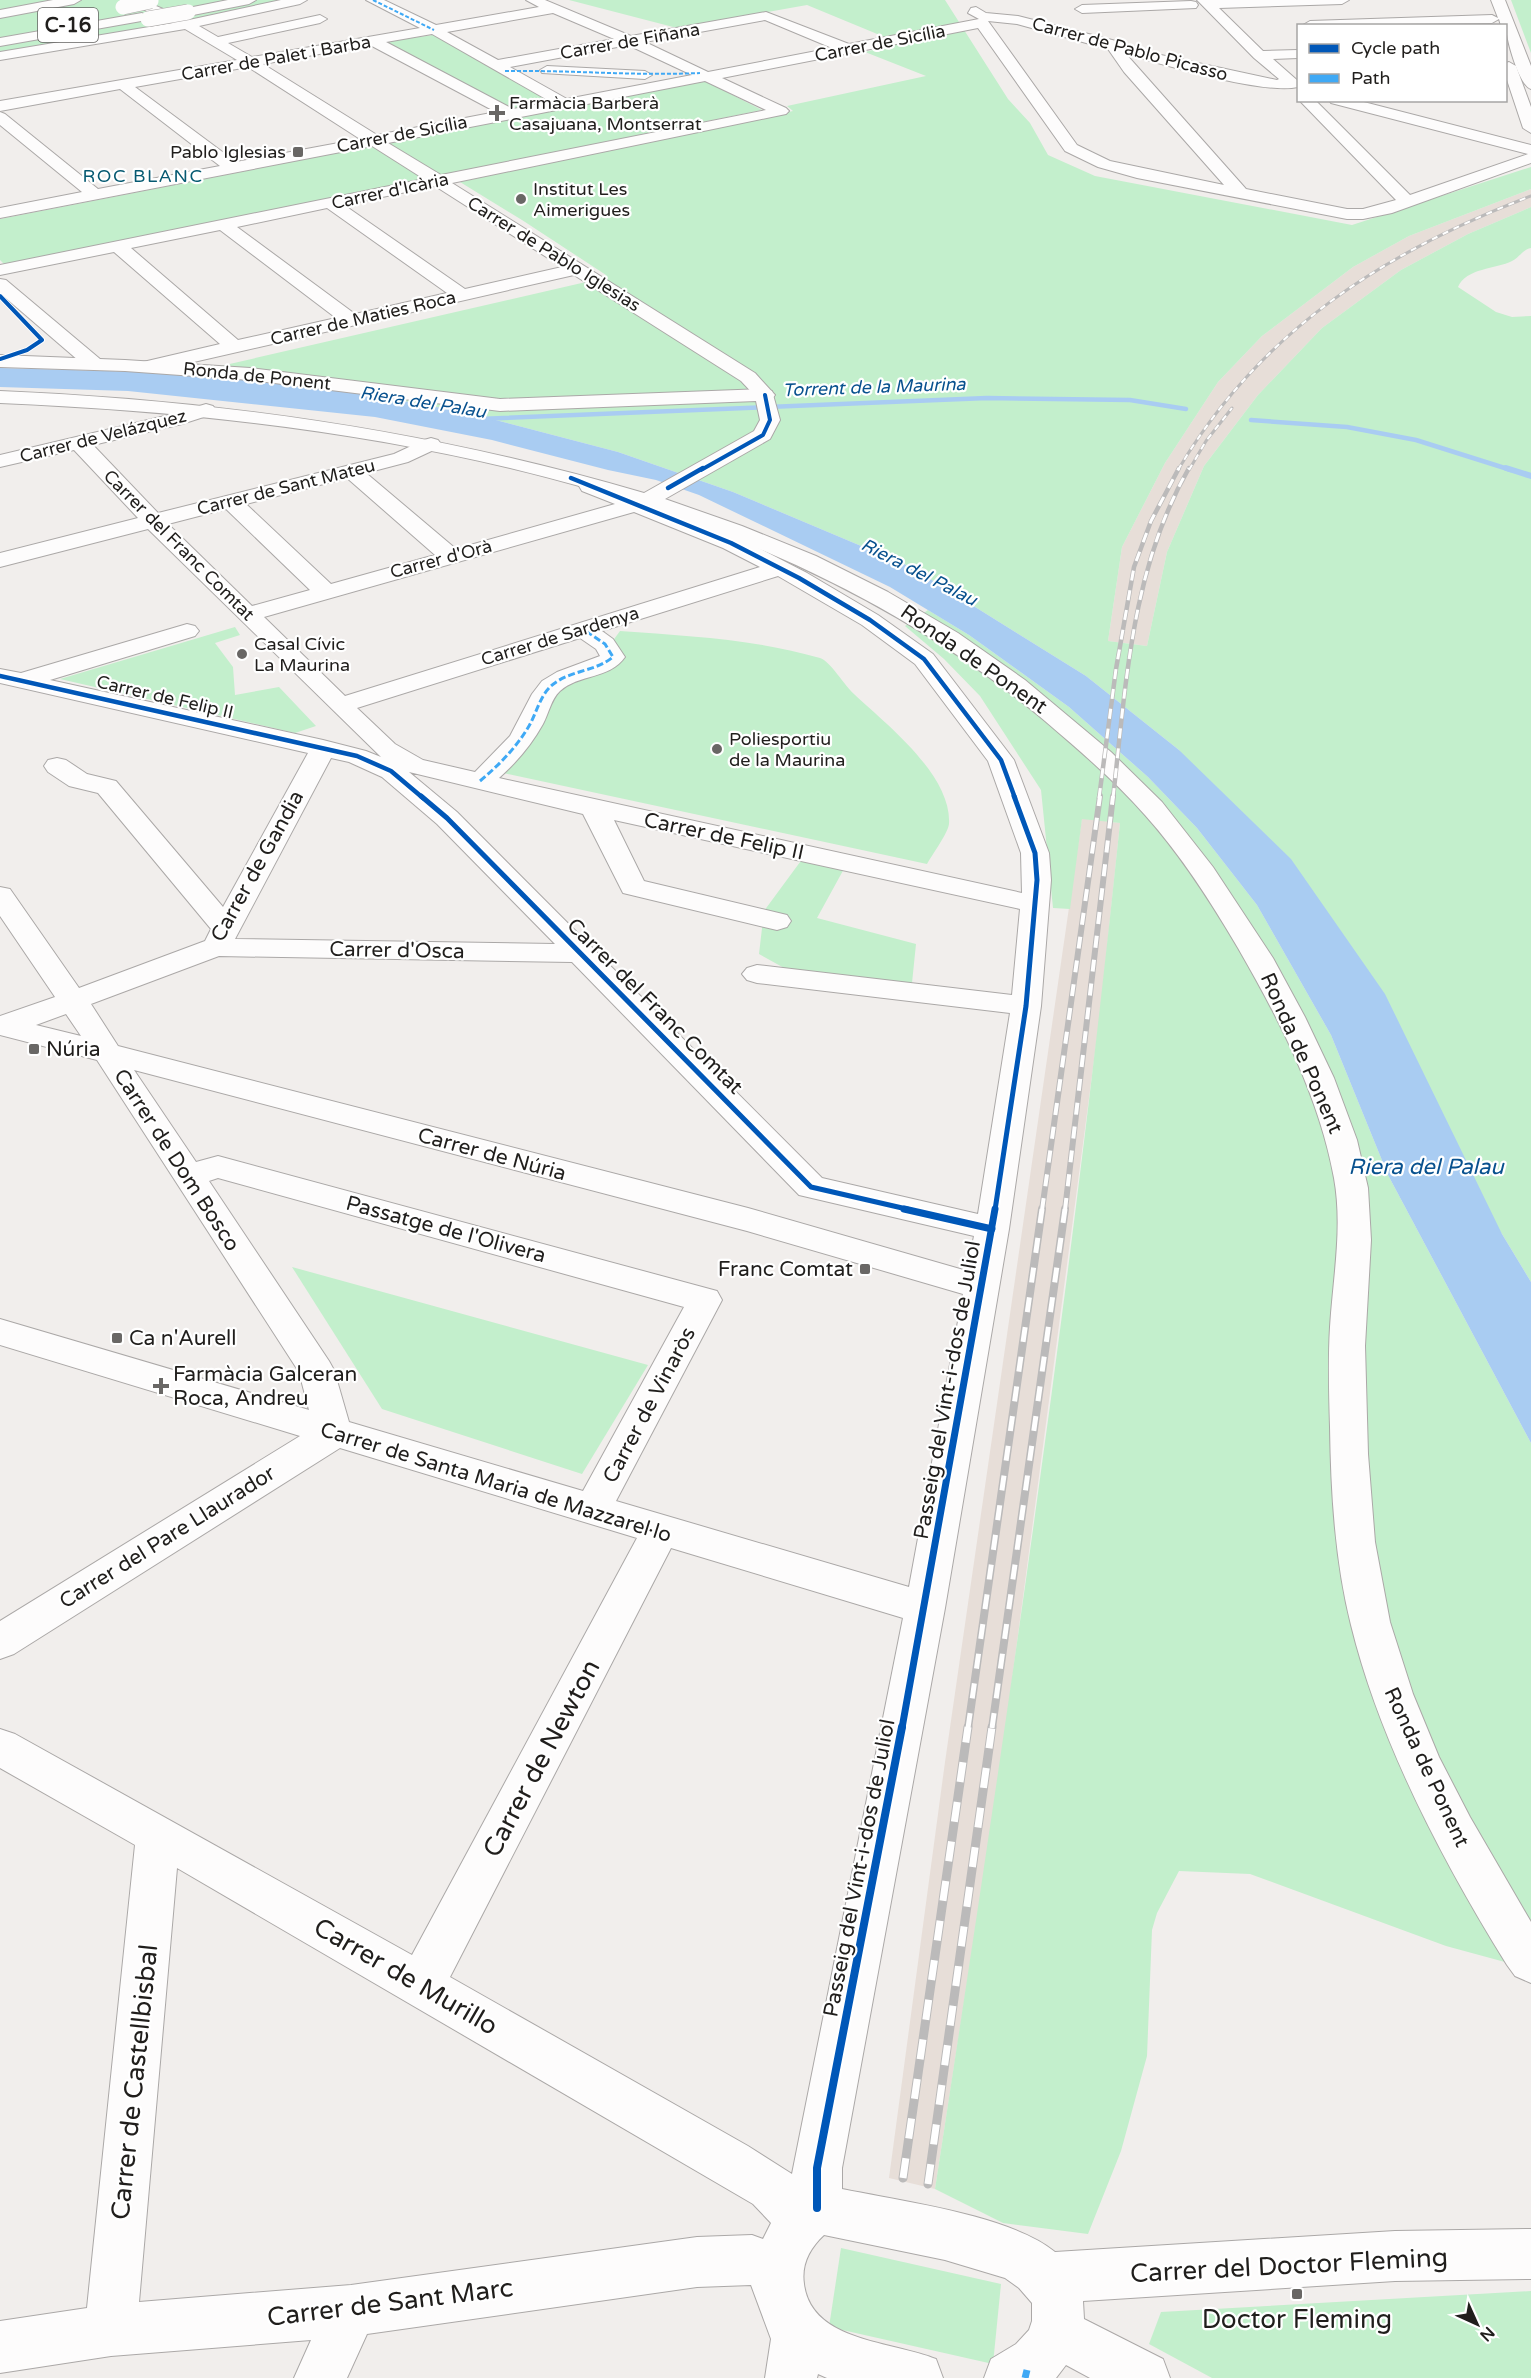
<svg xmlns="http://www.w3.org/2000/svg" width="1531" height="2378" viewBox="0 0 1531 2378" font-family="'Varela Round',sans-serif">
<style>
.built{fill:#e7ded8}
.green{fill:#c3efcc}
.water{fill:#a9ccf2}
.lines{fill:none;stroke-linecap:round;stroke-linejoin:round}
.stream-far1{stroke:#a9ccf2;stroke-width:4.5}
.stream{stroke:#a9ccf2;stroke-width:6}
.minor-casing{stroke:#aba8a7;stroke-width:2}
.major-casing{stroke:#aba8a7;stroke-width:2}
.highway-casing{stroke:#aba8a7;stroke-width:2}
.minor{fill:#fdfcfc;fill-rule:evenodd}
.major{fill:#fdfcfc;fill-rule:evenodd}
.highway{fill:#fdfcfc;fill-rule:evenodd}
.rail-far4-casing{stroke:#bbbaba;stroke-width:3}
.rail-far3-casing{stroke:#bbbaba;stroke-width:4.5}
.rail-far2-casing{stroke:#bbbaba;stroke-width:6}
.rail-far1-casing{stroke:#bbbaba;stroke-width:8}
.rail-casing{stroke:#bbbaba;stroke-width:9}
.rail-far4{stroke:#fff;stroke-width:2;stroke-dasharray:6;stroke-linecap:butt}
.rail-far3{stroke:#fff;stroke-width:3;stroke-dasharray:10;stroke-linecap:butt}
.rail-far2{stroke:#fff;stroke-width:4;stroke-dasharray:12;stroke-linecap:butt}
.rail-far1{stroke:#fff;stroke-width:5;stroke-dasharray:15;stroke-linecap:butt}
.rail{stroke:#fff;stroke-width:7;stroke-dasharray:20;stroke-linecap:butt}
.highway-bridge-casing{stroke:#aba8a7;stroke-width:16;stroke-linecap:butt}
.highway-bridge{stroke:#fdfcfc;stroke-width:15}
.quiet-far2{stroke:#3fa9f5;stroke-width:2;stroke-dasharray:4 2;stroke-linecap:butt}
.quiet-far1{stroke:#3fa9f5;stroke-width:3;stroke-dasharray:7 3;stroke-linecap:butt}
.quiet{stroke:#3fa9f5;stroke-width:7;stroke-dasharray:13 7;stroke-linecap:butt}
.cycleway-far4-casing{stroke:#fff;stroke-width:6}
.cycleway-far3-casing{stroke:#fff;stroke-width:8}
.cycleway-far2-casing{stroke:#fff;stroke-width:9}
.cycleway-far1-casing{stroke:#fff;stroke-width:10}
.cycleway-casing{stroke:#fff;stroke-width:12}
.cycleway-far4{stroke:#0057b8;stroke-width:4}
.cycleway-far3{stroke:#0057b8;stroke-width:4.5}
.cycleway-far2{stroke:#0057b8;stroke-width:5}
.cycleway-far1{stroke:#0057b8;stroke-width:7}
.cycleway{stroke:#0057b8;stroke-width:8}
.poi-dot{fill:#696765;stroke:#fff;stroke-width:2}
.labels{text-anchor:middle;stroke-width:4.5;stroke-linejoin:round;paint-order:stroke}
.far-street-label{font-size:18px;fill:#201e1c;stroke:#fff}
.far-poi-label{font-size:18px;fill:#201e1c;stroke:#fff;text-anchor:start}
.far-neighbourhood-label{font-size:18px;letter-spacing:1.5px;fill:#055971;stroke:#fff}
.far-water-label{font-size:18px;font-style:italic;fill:#08518e;stroke:#fff}
.shield{fill:#fff;stroke:#636260;stroke-width:1.5}
.shield-label{font-size:20px;font-weight:bold;fill:#201e1c}
.street-label{font-size:21px;fill:#201e1c;stroke:#fff}
.poi-label{font-size:21px;fill:#201e1c;stroke:#fff;text-anchor:start}
.water-label{font-size:22px;font-style:italic;fill:#08518e;stroke:#fff}
.near-street-label{font-size:26px;fill:#201e1c;stroke:#fff}
.near-poi-label{font-size:26px;fill:#201e1c;stroke:#fff}
</style>
<rect width="100%" height="100%" fill="#f1eeec"/>
<!-- built -->
<g class="built">
<path d="M1531,189V207L1468,234L1401,270L1322,328L1258,395L1204,466L1167,552L1147,646L1108,641L1122,547L1165,463L1218,382L1262,336L1353,267L1409,236Z"/>
<path d="M1082,818L1120,823L1100,1015L1000,1771L935,2189L889,2178L945,1762Z"/>
</g>
<!-- green -->
<g class="green">
<path d="M0,0H291L221,15L0,54Z"/>
<path d="M569,0H945L1008,99L1030,123L1048,155L1095,176L1352,225L1531,167V189L1409,236L1353,267L1262,336L1218,382L1165,463L1122,547L1108,641L1147,646L1167,552L1204,466L1258,395L1322,328L1401,270L1468,234L1531,207V248C1522,250 1520,257 1512,261C1496,269 1466,268 1458,287L1496,312L1512,317L1531,316V1282L1502,1234L1179,750L1086,676L911,567L733,492L618,452L469,413L332,388L203,377L212,368L586,282L606,275L522,220L460,182L793,111L787,106L926,76L865,52L899,43L807,5L677,28Z"/>
<path d="M1511,0H1531V54V53Z"/>
<path d="M433,35L552,101L508,110L384,42Z"/>
<path d="M705,81L762,110L4,264L0,260V219Z"/>
<path d="M928,610L969,635L1069,707L1148,777L1197,828L1257,905L1331,1035L1388,1175L1531,1443V1969L1446,1946L1250,1874L1179,1871L1157,1913L1152,1930L1147,2056L1121,2151L1088,2234L1003,2223L935,2189C1005,1735 1073,1280 1120,823L1082,819L1070,909L1053,908L1041,790L980,696L944,659L905,626Z"/>
<path d="M235,627L240,635L215,643L233,667L235,695L279,687L316,726L295,733L60,679Z"/>
<path d="M620,631C687,636 755,639 820,658C830,661 845,686 854,694C886,724 952,775 949,824C948,833 932,855 927,864L503,773L557,687L618,665L624,658L612,642Z"/>
<path d="M803,858L845,867L817,918L916,944L912,983L786,969L759,954L764,911Z"/>
<path d="M292,1267L648,1365L582,1474L382,1409Z"/>
<path d="M841,2248L1001,2284L993,2364L829,2327Z"/>
<path d="M1531,2291V2378H1212L1149,2344L1161,2312Z"/>
</g>
<!-- water -->
<path class="water" d="M0,368L144,372L278,381L332,388L469,413L618,452L733,492L911,567L1086,676L1179,750L1291,859L1385,994L1502,1234L1531,1282V1443L1388,1175L1331,1035L1257,905L1197,828L1148,777L1069,707L969,635L890,587L699,495L656,480L608,470L492,440L375,417L128,391L0,387Z"/>
<g class="lines">
<!-- stream-far1 -->
<g class="stream-far1">
<path d="M479,419L987,398L1130,400L1186,409"/>
<path d="M1251,420L1347,427L1416,440L1511,470"/>
</g>
<!-- stream -->
<path class="stream" d="M1506,468L1531,476"/>
<defs>
<g id="minor">
<path d="M123,0H142L189,20L281,0H307L300,4L199,26L218,37L320,15L327,19L320,23L228,43L252,57L420,28L366,0H384L436,25L539,7L526,0H545L631,36L766,12L849,44L979,19L968,13L971,8L976,7L986,13L1018,16L1116,41L1161,55L1277,80L1279,79L1254,58L1197,0H1349L1342,4L1219,8L1263,51L1298,50V58L1273,59L1298,81V87C1265,95 1164,65 1126,54L1246,189L1347,209H1363L1396,200L1299,100H1315L1410,195L1528,154L1331,103L1329,100H1356L1531,145V163L1392,213L1363,219H1347L1137,178L1098,167L1065,151L978,28L722,78L786,108L789,111L786,114L452,183L755,373L775,395L772,399H758L741,381L574,275L150,372L143,370L140,366L143,362L220,344L114,252L0,275V265L424,179L372,146L0,218V208L82,192L0,125V112L5,114L98,189L220,166L120,89L0,111V101L237,60L185,29L0,60V52L173,23ZM553,13L614,39L498,60L447,32ZM765,20L832,48L708,72L645,42ZM988,21L1017,24L1108,49L1124,72L1224,185L1110,161L1077,145ZM432,34L551,102L513,109L386,42ZM370,45L496,112L377,135L263,64ZM628,45L692,75L567,99L510,67ZM248,67L360,139L236,162L135,87ZM705,81L766,110L441,175L388,143ZM435,186L562,267L465,289L344,205ZM327,208L447,293L355,314L237,227ZM220,230L336,318L238,340L131,248Z"/>
<path d="M1491,0H1505L1531,66V89C1519,86 1506,38 1506,26H1501L1499,19L1492,23L1303,25L1310,21L1492,15L1498,18Z"/>
<path d="M1191,1L1196,2L1198,5L1196,8L1082,13L1075,9L1082,5Z"/>
<path d="M1509,62L1516,66L1531,107V133L1523,128L1506,77V63Z"/>
<path d="M547,66L645,71L652,75L645,79L542,73L540,70Z"/>
<path d="M0,279L6,280L100,359L103,363L100,367H86L0,293Z"/>
<path d="M206,404L213,406L216,410L213,414L182,424L93,445L158,513L394,454L424,440L431,438L438,440L441,444L438,448L408,462L366,473L456,549L615,504L582,491L579,486L582,481L590,480L635,497L644,495L652,496L655,501L653,504L739,538L807,573L878,615L933,654L1014,760L1049,853L1051,880L1041,1006L1009,1229L945,1608L842,2168V2189C900,2201 1010,2215 1055,2252L1395,2231L1531,2229V2279L1395,2281L1083,2301L1084,2319L1163,2359L1170,2378H1090L1066,2365L1056,2378H984L991,2359L1016,2344L1029,2330L1032,2321V2303L1019,2288L1005,2278L945,2260L824,2235C810,2248 801,2264 804,2284C811,2342 892,2341 936,2359L943,2378H827L818,2374L817,2378H765L771,2339L751,2285L697,2287L367,2334L347,2378H294L311,2340L111,2356L0,2373V2321L87,2308L135,1845L0,1768V1729L15,1734L412,1955L637,1538L340,1448L14,1654L0,1659V1621L300,1436L0,1345V1319L309,1410L299,1372L97,1060L0,1035V1016L55,997L0,916V887L10,889L79,988L205,941L211,929L98,793L69,786L48,772L44,766L48,760L57,758L66,760L87,774L116,781L223,907L308,753L0,683V669L21,673L187,624L195,626L199,631L195,636L50,680L323,740L366,751L381,757L148,529L0,567V553L138,518L74,450L0,467V455L169,415ZM347,478L435,555L331,584L246,504ZM226,509L310,590L252,606L168,524ZM634,512L723,548L760,567L345,696L264,617ZM778,576L862,625L915,664L988,761L1021,853L1022,893L499,778C517,762 532,744 543,724C549,713 551,699 560,691C579,674 610,679 625,657L613,639L602,631ZM580,638L596,649L600,656L557,672L542,681L532,694L510,736L475,772L423,760L395,744L357,708ZM331,758L349,762L382,777L437,824L555,944L235,939ZM409,772L583,814L623,893L777,930L787,927L791,921L787,915L644,881L614,820L1020,909L1012,995L757,965L747,968L742,974L747,980L757,983L1010,1013L978,1214L822,1178L457,812ZM219,956L572,962L799,1195L974,1236L967,1271L748,1208L118,1046L91,1004ZM66,1014L81,1036L36,1025ZM134,1070L747,1231L963,1294L909,1587L616,1501L722,1300L717,1291L218,1156L196,1162ZM218,1178L684,1307L583,1491L349,1422L334,1370L329,1361L209,1181ZM671,1548L903,1618L792,2174L748,2146L450,1977ZM177,1868L753,2204L771,2223L763,2239L752,2235L697,2237L351,2285L139,2302Z"/>
</g>
<path id="major" d="M0,355L125,360L250,368L500,399L765,389L772,391L780,420L770,439L665,499L742,526L816,556L888,592L958,633L1025,680L1111,752L1162,802L1213,867L1273,958L1305,1017L1334,1078L1357,1140L1368,1188L1371,1240L1365,1346L1368,1454L1375,1542L1390,1622L1413,1694L1439,1757L1470,1817L1531,1922V1983L1515,1976L1507,1965C1443,1862 1380,1743 1351,1625C1335,1561 1331,1494 1330,1427C1329,1394 1328,1360 1330,1327C1333,1278 1343,1227 1334,1178C1319,1096 1279,1019 1238,948C1211,902 1181,855 1145,815C1115,781 1080,751 1045,721C762,483 359,418 0,403V391C219,400 434,431 644,493L754,431L760,420L756,401L500,411L250,380L125,371L0,367Z"/>
<g id="highway">
<path d="M53,0H81L74,4L0,18V10Z"/>
<path d="M228,0H256L249,4L188,16L181,12L183,9Z"/>
<path d="M142,13L149,17L147,20L0,46V38Z"/>
</g>
</defs>
<!-- minor casing -->
<use href="#minor" class="minor-casing"/>
<!-- major casing -->
<use href="#major" class="major-casing"/>
<!-- highway casing -->
<use href="#highway" class="highway-casing"/>
<!-- minor -->
<use href="#minor" class="minor"/>
<!-- major -->
<use href="#major" class="major"/>
<!-- highway -->
<use href="#highway" class="highway"/>
<defs>
<g id="rail-far4">
<path d="M1178,470C1260,331 1384,252 1531,196"/>
<path d="M1189,470L1206,441L1232,408"/>
</g>
<g id="rail-far3">
<path d="M1099,798L1116,669L1134,567L1151,521L1179,468"/>
<path d="M1113,798C1126,685 1131,569 1189,468"/>
</g>
<g id="rail-far2">
<path d="M1042,1210L1100,796"/>
<path d="M1065,1210L1113,796"/>
</g>
<g id="rail-far1">
<path d="M968,1728L1042,1209"/>
<path d="M992,1728L1065,1209"/>
</g>
<g id="rail">
<path d="M903,2178L968,1727"/>
<path d="M928,2184L992,1727"/>
</g>
</defs>
<!-- rail-far4 casing -->
<use href="#rail-far4" class="rail-far4-casing"/>
<!-- rail-far3 casing -->
<use href="#rail-far3" class="rail-far3-casing"/>
<!-- rail-far2 casing -->
<use href="#rail-far2" class="rail-far2-casing"/>
<!-- rail-far1 casing -->
<use href="#rail-far1" class="rail-far1-casing"/>
<!-- rail casing -->
<use href="#rail" class="rail-casing"/>
<!-- rail-far4 -->
<use href="#rail-far4" class="rail-far4"/>
<!-- rail-far3 -->
<use href="#rail-far3" class="rail-far3"/>
<!-- rail-far2 -->
<use href="#rail-far2" class="rail-far2"/>
<!-- rail-far1 -->
<use href="#rail-far1" class="rail-far1"/>
<!-- rail -->
<use href="#rail" class="rail"/>
<defs>
<g id="highway-bridge">
<path d="M123,7L151,1"/>
<path d="M148,19L188,12"/>
</g>
</defs>
<!-- highway-bridge casing -->
<use href="#highway-bridge" class="highway-bridge-casing"/>
<!-- highway-bridge -->
<use href="#highway-bridge" class="highway-bridge"/>
<!-- quiet-far2 -->
<g class="quiet-far2">
<path d="M373,0L434,30"/>
<path d="M505,71C570,70 635,76 700,73"/>
</g>
<!-- quiet-far1 -->
<path class="quiet-far1" d="M480,781C499,765 516,748 529,726C536,714 540,696 551,686C569,670 595,672 613,657L605,644L583,629"/>
<!-- quiet -->
<path class="quiet" d="M1025,2378L1027,2370"/>
<defs>
<g id="cycleway-far4">
<path d="M0,296L42,340L27,350L0,359"/>
<path d="M701,470L763,435L770,420L765,395"/>
</g>
<g id="cycleway-far3">
<path d="M571,478L731,543L799,578L870,620L924,659L1001,760L1015,798"/>
<path d="M668,488L703,468"/>
<path d="M0,676L357,756L391,771L423,798"/>
</g>
<g id="cycleway-far2">
<path d="M421,796L447,818L811,1187L911,1210"/>
<path d="M995,1210L1026,1006L1037,880L1035,853L1014,796"/>
</g>
<g id="cycleway-far1">
<path d="M904,1209L992,1229"/>
<path d="M902,1728L995,1209"/>
</g>
<path id="cycleway" d="M817,2208V2168L902,1727"/>
</defs>
<!-- cycleway-far4 casing -->
<use href="#cycleway-far4" class="cycleway-far4-casing"/>
<!-- cycleway-far3 casing -->
<use href="#cycleway-far3" class="cycleway-far3-casing"/>
<!-- cycleway-far2 casing -->
<use href="#cycleway-far2" class="cycleway-far2-casing"/>
<!-- cycleway-far1 casing -->
<use href="#cycleway-far1" class="cycleway-far1-casing"/>
<!-- cycleway casing -->
<use href="#cycleway" class="cycleway-casing"/>
<!-- cycleway-far4 -->
<use href="#cycleway-far4" class="cycleway-far4"/>
<!-- cycleway-far3 -->
<use href="#cycleway-far3" class="cycleway-far3"/>
<!-- cycleway-far2 -->
<use href="#cycleway-far2" class="cycleway-far2"/>
<!-- cycleway-far1 -->
<use href="#cycleway-far1" class="cycleway-far1"/>
<!-- cycleway -->
<use href="#cycleway" class="cycleway"/>
</g>
<!-- markers -->
<g class="poi-dot">
<path d="M494 104h6v6h6v6h-6v6h-6v-6h-6v-6h6z"/>
<rect x="292" y="146" width="12" height="12" rx="3"/>
<circle cx="521" cy="199" r="6"/>
<circle cx="242" cy="654" r="6"/>
<circle cx="717" cy="749" r="6"/>
<rect x="28" y="1043" width="12" height="12" rx="3"/>
<rect x="859" y="1263" width="12" height="12" rx="3"/>
<rect x="111" y="1332" width="12" height="12" rx="3"/>
<path d="M158 1377h6v6h6v6h-6v6h-6v-6h-6v-6h6z"/>
<rect x="1291" y="2288" width="12" height="12" rx="3"/>
</g>
<g class="labels">
<!-- far-street labels -->
<g class="far-street-label">
<text transform="translate(630 41) rotate(-10)" y="6">Carrer de Fiñana</text>
<text transform="translate(880 43) rotate(-11)" y="6">Carrer de Sicília</text>
<text transform="translate(1130 49) rotate(15)" y="6">Carrer de Pablo Picasso</text>
<text transform="translate(276 58) rotate(-10)" y="6">Carrer de Palet i Barba</text>
<text transform="translate(402 134) rotate(-11)" y="6">Carrer de Sicília</text>
<text transform="translate(390 191) rotate(-12)" y="6">Carrer d'Icària</text>
<text transform="translate(554 254) rotate(32)" y="6">Carrer de Pablo Iglesias</text>
<text transform="translate(363 318) rotate(-13)" y="6">Carrer de Maties Roca</text>
<text transform="translate(257 376) rotate(6)" y="6">Ronda de Ponent</text>
<text transform="translate(103 436) rotate(-14)" y="6">Carrer de Velázquez</text>
<text transform="translate(286 487) rotate(-14)" y="6">Carrer de Sant Mateu</text>
<text transform="translate(179 545) rotate(45)" y="6">Carrer del Franc Comtat</text>
<text transform="translate(441 559) rotate(-15)" y="6">Carrer d'Orà</text>
<text transform="translate(560 636) rotate(-17)" y="6">Carrer de Sardenya</text>
<text transform="translate(165 697) rotate(13)" y="6">Carrer de Felip II</text>
</g>
<!-- far-poi labels -->
<g class="far-poi-label">
<text x="509" y="109">Farmàcia Barberà<tspan x="509" dy="21">Casajuana, Montserrat</tspan></text>
<text x="286" y="158" text-anchor="end">Pablo Iglesias</text>
<text x="533" y="195">Institut Les<tspan x="533" dy="21">Aimerigues</tspan></text>
<text x="254" y="650">Casal Cívic<tspan x="254" dy="21">La Maurina</tspan></text>
<text x="729" y="745">Poliesportiu<tspan x="729" dy="21">de la Maurina</tspan></text>
</g>
<!-- far-neighbourhood labels -->
<g class="far-neighbourhood-label">
<text x="143" y="182">ROC BLANC</text>
</g>
<!-- far-water labels -->
<g class="far-water-label">
<text transform="translate(874 387) rotate(-2)" y="6">Torrent de la Maurina</text>
<text transform="translate(423 402) rotate(9)" y="6">Riera del Palau</text>
<text transform="translate(919 572) rotate(27)" y="6">Riera del Palau</text>
</g>
<!-- shield labels -->
<rect class="shield" x="38" y="8" width="60" height="34" rx="4.5"/>
<g class="shield-label">
<text x="68" y="32">C-16</text>
</g>
<!-- street labels -->
<g class="street-label">
<text transform="translate(974 659) rotate(35)" y="7">Ronda de Ponent</text>
<text transform="translate(724 836) rotate(12)" y="7">Carrer de Felip II</text>
<text transform="translate(257 866) rotate(-61)" y="7">Carrer de Gandia</text>
<text transform="translate(397 950) rotate(1)" y="7">Carrer d'Osca</text>
<text transform="translate(655 1006) rotate(45)" y="7">Carrer del Franc Comtat</text>
<text transform="translate(1302 1053) rotate(66)" y="7">Ronda de Ponent</text>
<text transform="translate(492 1154) rotate(15)" y="7">Carrer de Núria</text>
<text transform="translate(177 1160) rotate(57)" y="7">Carrer de Dom Bosco</text>
<text transform="translate(446 1229) rotate(15)" y="7">Passatge de l'Olivera</text>
<text transform="translate(947 1390) rotate(-80)" y="7">Passeig del Vint-i-dos de Juliol</text>
<text transform="translate(649 1405) rotate(-62)" y="7">Carrer de Vinaròs</text>
<text transform="translate(496 1482) rotate(17)" y="7">Carrer de Santa Maria de Mazzarel·lo</text>
<text transform="translate(167 1537) rotate(-32)" y="7">Carrer del Pare Llaurador</text>
<text transform="translate(1427 1767) rotate(65)" y="7">Ronda de Ponent</text>
<text transform="translate(859 1868) rotate(-79)" y="7">Passeig del Vint-i-dos de Juliol</text>
</g>
<!-- poi labels -->
<g class="poi-label">
<text x="46" y="1056">Núria</text>
<text x="853" y="1276" text-anchor="end">Franc Comtat</text>
<text x="129" y="1345">Ca n'Aurell</text>
<text x="173" y="1381">Farmàcia Galceran<tspan x="173" dy="24">Roca, Andreu</tspan></text>
</g>
<!-- water labels -->
<g class="water-label">
<text x="1426" y="1174">Riera del Palau</text>
</g>
<!-- near-street labels -->
<g class="near-street-label">
<text transform="translate(541 1758) rotate(-62)" y="9">Carrer de Newton</text>
<text transform="translate(406 1976) rotate(30)" y="9">Carrer de Murillo</text>
<text transform="translate(134 2082) rotate(-84)" y="9">Carrer de Castellbisbal</text>
<text transform="translate(1289 2265) rotate(-3)" y="9">Carrer del Doctor Fleming</text>
<text transform="translate(390 2302) rotate(-7)" y="9">Carrer de Sant Marc</text>
</g>
<!-- near-poi labels -->
<g class="near-poi-label">
<text x="1297" y="2328">Doctor Fleming</text>
</g>
</g>
<!-- legend -->
<rect x="1297" y="24" width="210" height="78" fill="#ffffff" stroke="#a6a5a4" stroke-width="1.5"/>
<rect x="1309" y="44" width="30" height="9" fill="#0057b8" stroke="#a6a5a4" stroke-width="1.5"/>
<text x="1351" y="54" font-size="18" fill="#201e1c">Cycle path</text>
<rect x="1309" y="74" width="30" height="9" fill="#3fa9f5" stroke="#a6a5a4" stroke-width="1.5"/>
<text x="1351" y="84" font-size="18" fill="#201e1c">Path</text>
<!-- north arrow -->
<g transform="translate(1477 2324) rotate(135)" stroke="#ffffff" stroke-width="4.5" paint-order="stroke">
<path d="M0-4.5L10 22L0 15L-10 22Z" fill="#201e1c"/>
<text y="-9" font-size="16" font-weight="bold" text-anchor="middle" fill="#201e1c">N</text>
</g>
</svg>
